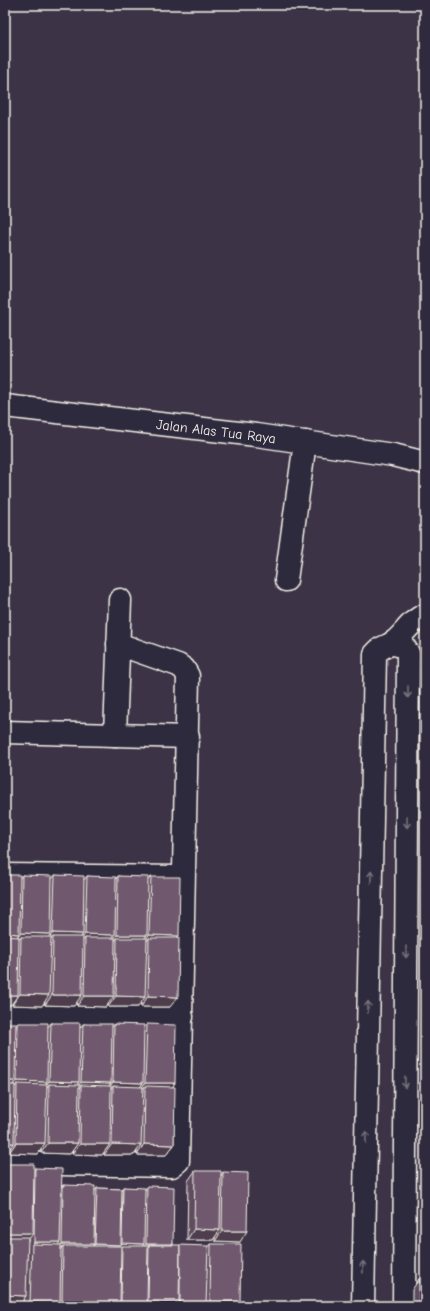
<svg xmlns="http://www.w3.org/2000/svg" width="430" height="1311" viewBox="0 0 430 1311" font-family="'Comic Neue',sans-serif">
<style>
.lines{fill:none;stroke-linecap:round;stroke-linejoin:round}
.street-casing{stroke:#f4f1e8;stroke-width:25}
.street{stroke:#2f2a3d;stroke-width:22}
.wall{fill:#5f4d5f;stroke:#f4f1e8}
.shaded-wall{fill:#4e3e4d;stroke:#f4f1e8}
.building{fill:#6f596e;stroke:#f4f1e8}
.oneway{stroke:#747079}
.labels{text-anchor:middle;stroke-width:3;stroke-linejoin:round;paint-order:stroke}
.street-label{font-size:14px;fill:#f4f1e8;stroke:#2f2a3d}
</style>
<rect width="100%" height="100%" fill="#3c3347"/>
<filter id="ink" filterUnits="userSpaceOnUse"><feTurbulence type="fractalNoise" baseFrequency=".025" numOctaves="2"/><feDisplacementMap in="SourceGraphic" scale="8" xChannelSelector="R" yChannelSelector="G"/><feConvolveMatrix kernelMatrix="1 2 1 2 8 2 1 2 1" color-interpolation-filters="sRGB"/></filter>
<g filter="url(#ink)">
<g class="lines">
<defs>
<g id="street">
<path d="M5,406L256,435L393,455L425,463"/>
<path d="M286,580L305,442"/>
<path d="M392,643L404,647L408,653L404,1306"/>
<path d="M5,732L188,737"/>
<path d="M115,735L120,600"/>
<path d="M5,875L179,877"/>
<path d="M5,1015L182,1017"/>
<path d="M5,1163L172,1166L178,1161L188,676L184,669L178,665L118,644"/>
<path d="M363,1306L375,654C380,648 384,647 391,644C404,636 409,621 425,615"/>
</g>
</defs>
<!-- street casing -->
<use href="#street" class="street-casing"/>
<!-- street -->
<use href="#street" class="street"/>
</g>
<!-- wall -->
<g class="wall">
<path d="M5,875L20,878L22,875L52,879L55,875L84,880L87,876L116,879L118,876L148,880L151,877L177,938L170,1007H141V1003L138,1007H108V1004L106,1007L77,1006V1002L74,1006L45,1005V1002L42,1006L12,1005L13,1002L11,1005H5Z"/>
<path d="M18,1023L48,1027L51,1023L80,1028L83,1024L112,1027L114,1024L144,1028L147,1024L173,1087L174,1145L166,1155H137V1151L134,1155H104V1152L102,1155L72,1154L73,1151L70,1154L41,1153V1149L38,1154L9,1153V1150L7,1153L16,1026Z"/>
<path d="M35,1168L61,1188L63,1185L95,1191L97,1188L122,1189L123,1187L145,1190L147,1186L173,1244L172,1245L180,1246V1245L207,1249L211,1244L240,1302L237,1306H23V1300L19,1306L34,1169Z"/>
<path d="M195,1171L221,1176L223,1172L240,1242L215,1241V1237L213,1240H187L188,1181Z"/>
<path d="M419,1279L425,1306H412V1290Z"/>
</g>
<!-- shaded-wall -->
<g class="shaded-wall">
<path d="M5,933L19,934L12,944H5Z"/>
<path d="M21,933L51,934L43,944L21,937L16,943H14Z"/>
<path d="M53,933L83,934L76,944L53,937L48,943H46Z"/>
<path d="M85,934L115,935L108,945L85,938L80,944H78Z"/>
<path d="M117,935H147L139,945L117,938L112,945H110Z"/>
<path d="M149,935L179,936L172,946L149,938L144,945H142Z"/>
<path d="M20,994L49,995L42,1006L12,1005Z"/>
<path d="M5,995H18L11,1005H5Z"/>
<path d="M52,995H82L74,1006L45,1005Z"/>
<path d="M84,996H114L106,1007L77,1006Z"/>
<path d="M116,996L145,997L138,1007H108Z"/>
<path d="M148,996L178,997L170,1007H141Z"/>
<path d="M5,1081H15L8,1092H5Z"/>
<path d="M17,1081L47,1082L40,1092L17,1084L12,1091H10Z"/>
<path d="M49,1081L79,1082L72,1092L49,1084L44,1092H42Z"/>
<path d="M81,1082L111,1083L103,1093L81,1085L76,1093H74Z"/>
<path d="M113,1082L143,1083L135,1094L113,1086L108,1093H106Z"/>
<path d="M145,1083H175L168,1094L145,1086L140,1093H138Z"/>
<path d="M5,1143H14L7,1153H5Z"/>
<path d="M16,1143H45L38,1154L9,1153Z"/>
<path d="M48,1143H78L70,1154L41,1153Z"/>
<path d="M80,1144H110L102,1155L72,1154Z"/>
<path d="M112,1144L141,1145L134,1155H104Z"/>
<path d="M144,1144L174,1145L166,1155H137Z"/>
<path d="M194,1229L220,1230L213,1240H187Z"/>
<path d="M222,1231H247L240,1242L215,1241Z"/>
<path d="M5,1233H33L26,1244L5,1243Z"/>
<path d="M34,1242H60L53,1252L32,1245Z"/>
<path d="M122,1243L144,1244L136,1254L122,1246L117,1253H115Z"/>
<path d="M62,1244H94L87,1254L63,1246L57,1254H54Z"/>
<path d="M95,1244L121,1245L114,1255L88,1254Z"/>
<path d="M146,1244H173L165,1254L149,1245L142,1254H139Z"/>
<path d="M5,1295L26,1296L19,1306H5Z"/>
<path d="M30,1302L60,1303L58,1306H27Z"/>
<path d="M148,1302L179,1303L176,1306H120L121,1304H147Z"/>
<path d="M210,1302H240L237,1306H207Z"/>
<path d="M62,1304H120L118,1306H60Z"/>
<path d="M180,1304H206L205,1306H178Z"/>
</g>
<!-- building -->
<g class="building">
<path d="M5,875H20L19,934L5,933Z"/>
<path d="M22,875L52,876L51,934L21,933Z"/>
<path d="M55,875L84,876L83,934L53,933Z"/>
<path d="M87,876L116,877L115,935L85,934Z"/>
<path d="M118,876L148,877L147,935H117Z"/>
<path d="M151,877H180L179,936L149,935Z"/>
<path d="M5,936L19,937L18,995H5Z"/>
<path d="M21,937H51L49,995L20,994Z"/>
<path d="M53,937H83L82,995H52Z"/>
<path d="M85,938H115L114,996H84Z"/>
<path d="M117,938H147L145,997L116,996Z"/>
<path d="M149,938H179L178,997L148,996Z"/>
<path d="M5,1023H16L15,1081H5Z"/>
<path d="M18,1023H48L47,1082L17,1081Z"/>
<path d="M51,1023H80L79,1082L49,1081Z"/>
<path d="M83,1024H112L111,1083L81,1082Z"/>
<path d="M114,1024L144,1025L143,1083L113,1082Z"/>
<path d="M147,1024L176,1025L175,1083H145Z"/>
<path d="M17,1084L47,1085L45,1143H16Z"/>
<path d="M49,1084L79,1085L78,1143H48Z"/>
<path d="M5,1085H15L14,1143H5Z"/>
<path d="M81,1085L111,1086L110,1144H80Z"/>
<path d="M113,1086L143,1087L141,1145L112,1144Z"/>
<path d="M145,1086L175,1087L174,1145L144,1144Z"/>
<path d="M5,1164H34L33,1233H5Z"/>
<path d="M35,1168L62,1169L60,1242H34Z"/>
<path d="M195,1171H221L220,1230L194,1229Z"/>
<path d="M223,1172L248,1173L247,1231H222Z"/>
<path d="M63,1185L95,1186L94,1244H62Z"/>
<path d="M147,1186L174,1187L173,1244H146Z"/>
<path d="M123,1187L145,1188L144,1244L122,1243Z"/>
<path d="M97,1188L122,1189L121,1245L95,1244Z"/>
<path d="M5,1237H28L26,1296L5,1295Z"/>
<path d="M32,1244L61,1245L60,1303L30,1302Z"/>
<path d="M211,1244H241L240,1302H210Z"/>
<path d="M149,1245H180L179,1303L148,1302Z"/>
<path d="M180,1245L208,1246L206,1304H180Z"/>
<path d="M63,1246H121L120,1304H62Z"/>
<path d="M122,1246H148L147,1304H121Z"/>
<rect x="419" y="1279" width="6" height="27"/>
</g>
<!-- one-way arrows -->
<defs><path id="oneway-shaft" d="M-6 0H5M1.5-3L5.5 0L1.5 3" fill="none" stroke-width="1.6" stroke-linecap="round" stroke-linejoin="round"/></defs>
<g class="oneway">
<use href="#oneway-shaft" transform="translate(408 692) rotate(90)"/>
<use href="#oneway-shaft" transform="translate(407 822) rotate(90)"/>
<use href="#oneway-shaft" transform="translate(371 877) rotate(-89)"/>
<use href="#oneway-shaft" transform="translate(406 952) rotate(90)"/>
<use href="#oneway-shaft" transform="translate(368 1007) rotate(-89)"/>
<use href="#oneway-shaft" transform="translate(405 1082) rotate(90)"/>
<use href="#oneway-shaft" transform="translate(366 1137) rotate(-89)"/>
<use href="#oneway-shaft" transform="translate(363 1267) rotate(-89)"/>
</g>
</g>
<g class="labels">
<!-- street labels -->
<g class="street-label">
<text transform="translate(216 431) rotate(7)" y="5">Jalan Alas Tua Raya</text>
</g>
</g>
<!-- margin -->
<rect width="430" height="1311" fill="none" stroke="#2f2a3d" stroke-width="20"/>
<rect x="10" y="10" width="410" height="1291" fill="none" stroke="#f4f1e8" stroke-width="1.5" filter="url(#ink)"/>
</svg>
